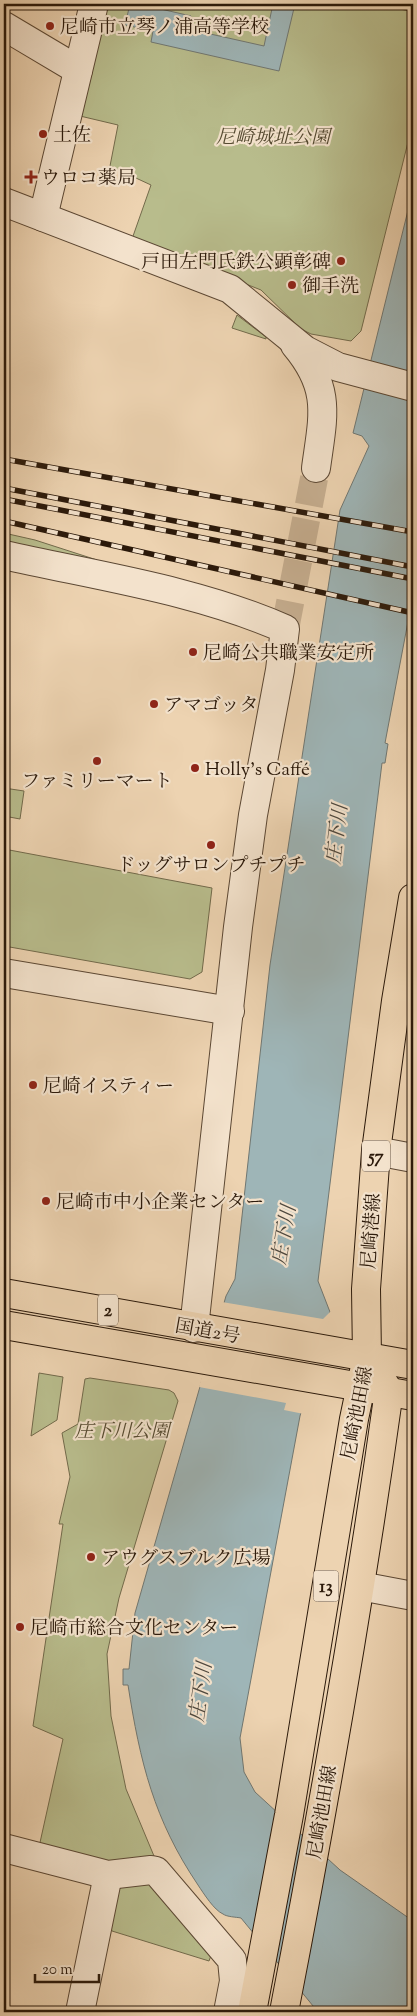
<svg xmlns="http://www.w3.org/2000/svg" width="417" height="2016" viewBox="0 0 417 2016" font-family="'Sorts Mill Goudy','Noto Serif JP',serif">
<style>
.green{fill:#b8bc8c;stroke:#726a4b}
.water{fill:#9eb5b7;stroke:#707772}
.pier{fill:#edd3b1}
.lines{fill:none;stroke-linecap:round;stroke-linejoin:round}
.minor-tunnel{stroke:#c6ae90;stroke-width:28;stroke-dasharray:28 14;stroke-linecap:butt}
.minor-casing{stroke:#5c4834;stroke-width:30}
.major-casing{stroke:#2b190a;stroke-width:30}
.highway-casing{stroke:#2b190a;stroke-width:30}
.minor{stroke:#f3e2cc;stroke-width:28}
.major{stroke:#edd3b1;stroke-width:28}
.highway{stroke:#edd3b1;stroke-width:28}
.rail-casing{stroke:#2b190a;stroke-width:5.5}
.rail{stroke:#f3e2cc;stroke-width:4;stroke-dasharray:11;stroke-linecap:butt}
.poi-dot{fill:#8f2418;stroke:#f3e2cc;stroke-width:2}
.labels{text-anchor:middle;stroke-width:4.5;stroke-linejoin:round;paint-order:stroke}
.shield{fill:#f3e2cc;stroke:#675544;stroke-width:1}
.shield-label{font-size:18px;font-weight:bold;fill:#2b190a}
.poi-label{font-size:19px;fill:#2b190a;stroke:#f3e2cc;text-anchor:start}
.park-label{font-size:19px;font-style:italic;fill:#554a31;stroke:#f3e2cc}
.street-label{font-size:19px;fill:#2b190a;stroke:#f3e2cc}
.water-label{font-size:20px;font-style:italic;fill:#4e483e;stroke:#f3e2cc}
</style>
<rect width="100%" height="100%" fill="#edd3b1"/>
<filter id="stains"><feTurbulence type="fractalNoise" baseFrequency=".004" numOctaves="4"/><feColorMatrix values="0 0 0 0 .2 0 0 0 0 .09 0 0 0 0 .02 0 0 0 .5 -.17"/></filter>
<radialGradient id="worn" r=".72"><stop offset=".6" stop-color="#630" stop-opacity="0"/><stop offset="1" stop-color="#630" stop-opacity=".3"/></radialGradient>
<!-- green -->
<g class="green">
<path d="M107,4H379L413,12V122L361,331L351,341L311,334L301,329L261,290L132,239L151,185L110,166L118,125L80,116Z"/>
<path d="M237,315L266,337V339L232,328Z"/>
<path d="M4,533L35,540L97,560L95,568L4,551Z"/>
<path d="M4,788L24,791L20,819L4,816Z"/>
<path d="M4,849L212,888L202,972L190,979L4,946Z"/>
<path d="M39,1373L63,1377L57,1420L31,1436Z"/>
<path d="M90,1378L169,1390L174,1393L178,1401L119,1598L107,1654L111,1716L126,1789L154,1856L112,1868L39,1847L63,1739L33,1726L63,1524H59L70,1477L62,1433L78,1424L85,1379Z"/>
<path d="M147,1880L213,1950L209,1961L112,1931L105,1917L113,1883Z"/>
</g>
<!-- water -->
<g class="water">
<path d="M130,4H152V7L191,16L188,29L264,46L273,4H295L279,71L151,42L153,31L125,25Z"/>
<path d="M413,190V595L385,743L388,744L385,763H382L318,1281L330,1312L300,1416L240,1738L244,1772L255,1792L340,1870L413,1921V2012H318L241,1918C236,1917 227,1917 223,1914C214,1910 204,1894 198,1885C154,1820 140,1762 128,1685H123V1669H129L135,1613L226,1296L235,1279L270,965L340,510L369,446L362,436L353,433Z"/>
</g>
<!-- pier -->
<path class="pier" d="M222,1302L323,1319L332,1310L304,1414L284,1410L286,1403L199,1387Z"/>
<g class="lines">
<!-- minor-tunnel -->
<path class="minor-tunnel" d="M285,629L316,468"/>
<defs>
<g id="minor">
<path d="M4,26L78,70"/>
<path d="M4,202L230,289L305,350L338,367L413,387"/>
<path d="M43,217L94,4"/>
<path d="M295,345C332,389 323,416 316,468"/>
<path d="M4,555C97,576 197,590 285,629L280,670L253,815L238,927L194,1328"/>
<path d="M4,973L230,1011"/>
<path d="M376,1151L413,1158"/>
<path d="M360,1586L413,1596"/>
<path d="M4,1848L108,1875L151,1870L156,1871L232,1960L234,1981L228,2012"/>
<path d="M80,2012L108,1875"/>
</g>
<g id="major">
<path d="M252,2012L289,1815L354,1419L367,1357L366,1289L376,1151L396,1001L413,898"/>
<path d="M284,2012C324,1806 360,1599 389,1391L377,1373"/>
</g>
<g id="highway">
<path d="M4,1293L413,1365"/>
<path d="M4,1325L413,1396"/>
</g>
</defs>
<!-- minor casing -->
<use href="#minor" class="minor-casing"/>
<!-- major casing -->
<use href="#major" class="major-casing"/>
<!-- highway casing -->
<use href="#highway" class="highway-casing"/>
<!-- minor -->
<use href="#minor" class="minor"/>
<!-- major -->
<use href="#major" class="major"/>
<!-- highway -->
<use href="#highway" class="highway"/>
<defs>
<g id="rail">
<path d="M4,459L413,532"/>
<path d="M4,488L413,567"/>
<path d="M4,499L413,579"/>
<path d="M4,521L413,613"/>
</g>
</defs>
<!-- rail casing -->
<use href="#rail" class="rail-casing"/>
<!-- rail -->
<use href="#rail" class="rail"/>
</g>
<!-- markers -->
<g class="poi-dot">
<circle cx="50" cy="26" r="5"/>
<circle cx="43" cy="134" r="5"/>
<path d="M28.5 169.5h5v5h5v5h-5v5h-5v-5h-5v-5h5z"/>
<circle cx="341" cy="261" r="5"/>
<circle cx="292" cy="285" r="5"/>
<circle cx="193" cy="652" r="5"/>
<circle cx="154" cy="704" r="5"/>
<circle cx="97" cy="761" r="5"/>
<circle cx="195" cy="768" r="5"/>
<circle cx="211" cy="845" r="5"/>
<circle cx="33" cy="1085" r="5"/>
<circle cx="46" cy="1201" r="5"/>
<circle cx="91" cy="1557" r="5"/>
<circle cx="20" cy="1627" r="5"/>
</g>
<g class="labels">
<!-- shield labels -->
<g class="shield">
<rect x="362" y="1140.5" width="28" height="31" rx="4"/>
<rect x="98" y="1294.5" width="20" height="31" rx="4"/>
<rect x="313.5" y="1570.5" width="25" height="31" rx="4"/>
</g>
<g class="shield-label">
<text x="376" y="1162">57</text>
<text x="108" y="1316">2</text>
<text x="326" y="1592">13</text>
</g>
<!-- poi labels -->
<g class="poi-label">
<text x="60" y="33">尼崎市立琴ノ浦高等学校</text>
<text x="53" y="141">土佐</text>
<text x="41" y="184">ウロコ薬局</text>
<text x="331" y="268" text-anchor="end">戸田左門氏鉄公顕彰碑</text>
<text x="302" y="292">御手洗</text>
<text x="203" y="659">尼崎公共職業安定所</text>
<text x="164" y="711">アマゴッタ</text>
<text x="205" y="775">Holly's Caffé</text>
<text x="97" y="787" text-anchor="middle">ファミリーマート</text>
<text x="211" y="871" text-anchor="middle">ドッグサロンプチプチ</text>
<text x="43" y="1092">尼崎イスティー</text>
<text x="56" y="1208">尼崎市中小企業センター</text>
<text x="101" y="1564">アウグスブルク広場</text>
<text x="30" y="1634">尼崎市総合文化センター</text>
</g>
<!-- park labels -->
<g class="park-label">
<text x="273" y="143">尼崎城址公園</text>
<text x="122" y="1437">庄下川公園</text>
</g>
<!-- street labels -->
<g class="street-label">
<text transform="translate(370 1231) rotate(-86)" y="7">尼崎港線</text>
<text transform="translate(208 1330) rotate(10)" y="7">国道2号</text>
<text transform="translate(356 1413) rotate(-79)" y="7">尼崎池田線</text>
<text transform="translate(321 1812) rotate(-80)" y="7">尼崎池田線</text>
</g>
<!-- water labels -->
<g class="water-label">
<text transform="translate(336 834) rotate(-83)" y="7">庄下川</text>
<text transform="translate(283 1235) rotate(-80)" y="7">庄下川</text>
<text transform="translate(200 1692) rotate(-82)" y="7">庄下川</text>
</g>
</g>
<!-- margin -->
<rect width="417" height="2016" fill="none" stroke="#edd3b1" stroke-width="20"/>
<rect x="5" y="5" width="407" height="2006" fill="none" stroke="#2b190a" stroke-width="2.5"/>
<rect x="10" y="10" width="397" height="1996" fill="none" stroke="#2b190a"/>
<!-- scale -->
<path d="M35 1974v8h64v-8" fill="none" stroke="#2b190a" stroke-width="2.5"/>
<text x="42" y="1974" font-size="15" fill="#2b190a" stroke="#f3e2cc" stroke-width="4" paint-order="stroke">20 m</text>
<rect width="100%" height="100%" filter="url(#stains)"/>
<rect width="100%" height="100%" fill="url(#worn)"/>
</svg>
